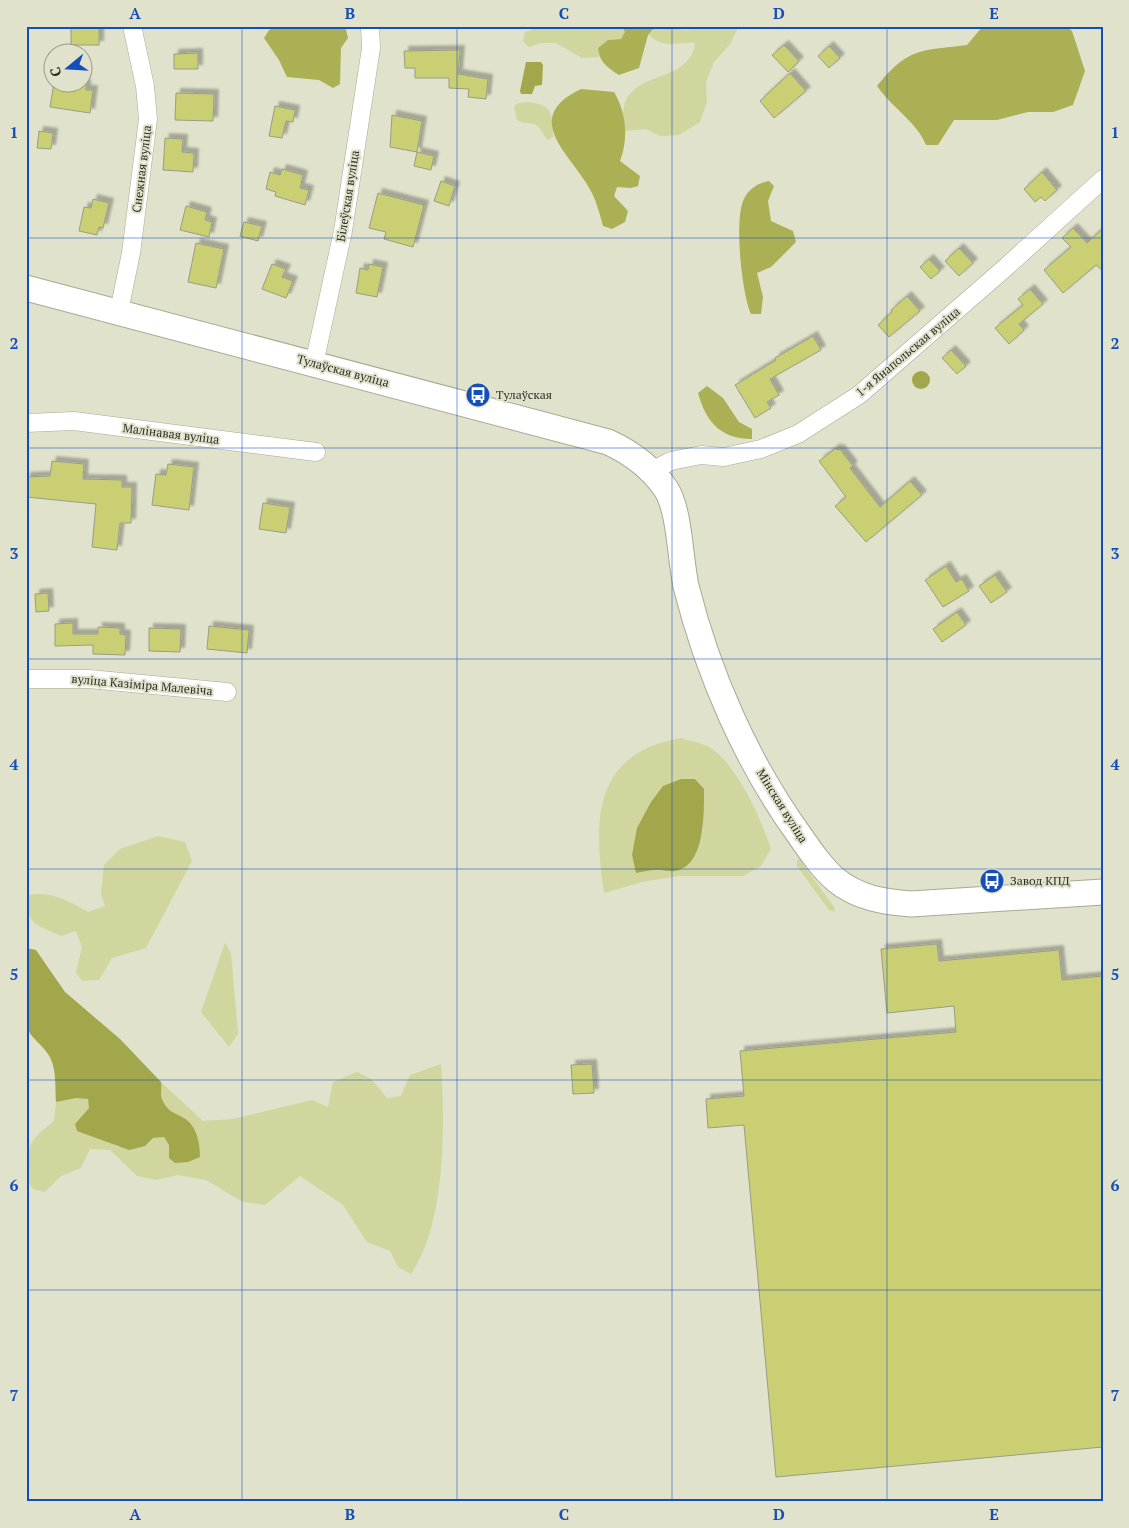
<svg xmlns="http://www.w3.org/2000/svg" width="1129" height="1528" viewBox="0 0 1129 1528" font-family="'PT Serif',serif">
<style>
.green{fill:#d1d59e;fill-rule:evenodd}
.forest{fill:#abb054}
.water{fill:#a3a74b}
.building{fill:#cacf73;stroke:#9a9c87;filter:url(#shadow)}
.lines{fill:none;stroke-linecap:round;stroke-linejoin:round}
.street-casing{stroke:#a8aa94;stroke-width:19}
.secondary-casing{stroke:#a8aa94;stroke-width:27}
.street{stroke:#fff;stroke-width:18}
.secondary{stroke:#fff;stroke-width:25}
.grid{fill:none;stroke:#134eb9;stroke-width:1;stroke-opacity:0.55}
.labels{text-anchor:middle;stroke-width:4;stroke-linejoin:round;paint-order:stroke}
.street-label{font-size:12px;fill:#2e2f27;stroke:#e0e2cb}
.poi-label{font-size:12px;fill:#2e2f27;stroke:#e0e2cb;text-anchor:start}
.neatline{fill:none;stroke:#134eb9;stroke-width:2}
.grid-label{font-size:16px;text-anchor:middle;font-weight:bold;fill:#134eb9}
</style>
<defs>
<filter id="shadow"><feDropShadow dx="4.5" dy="-4.5" stdDeviation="1" flood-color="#0004"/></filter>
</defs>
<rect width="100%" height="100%" fill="#e0e2cb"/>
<!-- green -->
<g class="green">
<path d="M543,26H622L625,32L621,39L608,40L598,48L599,57L582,58L556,43H541L529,47L523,41L525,32Z"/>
<path d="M656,26H679V29L688,30L697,26H739L730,44L714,62L706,82L707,102L700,122L679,135L660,136L646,129L625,131C624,123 622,114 624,107C632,70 691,83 695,43C675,41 666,50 649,35Z"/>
<path d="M528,102C553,105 552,114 553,137L548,140C543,135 540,126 534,124C527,122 523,124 517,120L514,106L519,103Z"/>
<path d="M681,738C689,741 699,742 707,746C735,759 762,821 771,849L761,866L743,876H679L642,882L604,893C593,820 593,753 681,738ZM704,789L703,830L696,853L675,871L657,869Z"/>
<path d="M158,836L185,842L192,861L146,948L112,958L99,980L82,981L76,972L82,947L76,931L61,936C38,925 26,925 26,896C47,889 70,901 88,912L105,906L101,894L104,865L120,849Z"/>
<path d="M799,859L834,907L835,912L829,910L797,866V860Z"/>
<path d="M225,943L231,953L238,1034L229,1047L201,1012Z"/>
<path d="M441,1064C445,1125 446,1223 411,1274L398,1267L390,1251L367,1242L343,1205L300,1176L265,1205L243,1202L206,1180L178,1175L156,1180L137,1176L110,1150L90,1149L81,1168L61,1176L45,1192L33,1189C27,1181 27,1177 27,1167C26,1142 36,1136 54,1121L56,1102L76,1097L88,1099L89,1108L75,1124L77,1131L106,1140L117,1147L145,1146L153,1138L164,1137L169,1145L185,1119C164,1109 162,1104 161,1082L203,1121L233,1119L312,1100L328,1107L333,1082L357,1072L371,1079L387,1098L401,1096L410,1075Z"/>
</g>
<!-- forest -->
<g class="forest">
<path d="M279,26H345L348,38L341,48L340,84L333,88L319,80L287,77L279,60L264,38L269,30Z"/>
<path d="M622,26H656L648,35L639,68L619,75C608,68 599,62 598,48L608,40L621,39L625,32Z"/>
<path d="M983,26H1067L1072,31L1085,71L1073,105L1053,112H1028L997,120H954L938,145H926C917,122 891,107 877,86C909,47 920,51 967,45Z"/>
<path d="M581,89L614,92C626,112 629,138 620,161L640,176L638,186L631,188L617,187L614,196L628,211L625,222L612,229L603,226C600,215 597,203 592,193C574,156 518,119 581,89Z"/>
<path d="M769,181L774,186L768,201L771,221L793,231L796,242L771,267L757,273L763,297L761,314H751C742,295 733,215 745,197C751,187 759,183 769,181Z"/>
<path d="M707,386L723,398L739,422L752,429V439C721,439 706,422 698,393Z"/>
</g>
<!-- water -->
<g class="water">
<path d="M526,62H541L543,65L542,85L535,86L532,94H521L520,91Z"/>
<circle cx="921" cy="380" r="9"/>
<path d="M681,779H695L704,789C704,811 706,866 675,871C670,872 665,870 660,870C652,869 644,872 636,873L632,855L637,828L651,802L663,786Z"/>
<path d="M26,948L36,950L65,992L120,1039L161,1082C162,1088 160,1096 163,1101C168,1112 175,1113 184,1118C197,1126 200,1143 200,1157L188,1162L175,1163L169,1158V1145L164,1137L153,1138L145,1146L129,1150L77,1131L75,1124L89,1108L88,1099L76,1098L56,1102C55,1087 57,1067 48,1054C41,1043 30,1038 26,1025Z"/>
</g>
<!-- building -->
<g class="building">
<rect x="71" y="26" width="28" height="19"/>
<path d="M784,45L799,61L788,72L772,55Z"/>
<path d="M829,46L840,58L829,68L818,56Z"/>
<path d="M460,50L458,74L488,79L486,99L468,97L469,89L449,88V78H415V68H405L404,51Z"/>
<path d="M198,53V69H174V54Z"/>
<path d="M790,73L806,91L774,118L760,101Z"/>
<path d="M54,82L86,84V90H93L90,113L50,107Z"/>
<path d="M176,93L214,94L213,121L175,120Z"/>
<path d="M275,106L295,110L293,122L286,121L282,138L269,136Z"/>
<path d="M392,115L422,121L417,152L390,147Z"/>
<path d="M39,131L53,133L51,149L37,148Z"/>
<path d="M165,138L183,139L182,152L194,153L193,172L163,170Z"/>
<path d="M417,152L434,156L431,170L414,166Z"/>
<path d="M282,169L303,175L300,188L309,190L305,205L275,196L276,192L266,189L270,172L280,175Z"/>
<path d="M1042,172L1057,190L1045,201L1041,197L1035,202L1024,189Z"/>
<path d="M441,181L455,186L449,206L434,201Z"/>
<path d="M378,193L424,205L413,247L384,239L386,232L369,228Z"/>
<path d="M93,199L109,203L103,228L99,227L97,235L79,231L84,207L91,208Z"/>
<path d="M186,206L207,212L205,220L212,222L209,237L180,230Z"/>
<path d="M244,222L262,226L258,241L240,236Z"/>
<path d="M1073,228L1087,243L1103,228V271L1096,265L1063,293L1044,270L1071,247L1062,238Z"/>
<path d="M196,243L224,249L216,288L188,282Z"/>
<path d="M959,248L973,263L959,276L945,261Z"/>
<path d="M929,259L940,271L931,279L920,267Z"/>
<path d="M272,264L286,269L282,277L293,281L286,298L262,289Z"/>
<path d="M369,264L383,267L377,297L356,293L360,268L368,270Z"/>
<path d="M1030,289L1043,304L1019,324L1024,330L1009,344L995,328L1023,305L1018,299Z"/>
<path d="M907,296L920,311L889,337L878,325L892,312L891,310Z"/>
<path d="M813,336L821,350L770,379L779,395L767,402L771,408L755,418L735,385L776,360L775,358Z"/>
<path d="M951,350L966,366L957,374L942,358Z"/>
<path d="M836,448L837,450L840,449L853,466L850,468L880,507L910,481L922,495L866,542L835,506L846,497L819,461Z"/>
<path d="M52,461L84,464L83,479L122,480V487H132L131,523H120L117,550L92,547L96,504L26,497V477L50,476Z"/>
<path d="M168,464L194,467L189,510L152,505L156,474L166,475Z"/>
<path d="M263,503L290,507L286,533L259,529Z"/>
<path d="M946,566L956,582L962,579L969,591L943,607L925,580Z"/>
<path d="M995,575L1007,592L991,603L979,586Z"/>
<path d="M48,593L49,611L36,612L35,594Z"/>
<path d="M957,612L966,625L942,642L933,629Z"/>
<path d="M73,623V634H98V627L120,628V634L126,635L125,655L93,654V645L55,646V624Z"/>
<path d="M209,626L249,630L247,653L207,649Z"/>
<path d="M149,628L181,629L180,652L149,651Z"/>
<path d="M937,944L939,961L1059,950L1062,980L1103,976V1447L776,1477L744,1125L708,1128L706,1099L744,1096L740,1051L956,1032L954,1006L887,1013L881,949Z"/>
<path d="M592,1064L594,1093L573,1094L571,1065Z"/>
</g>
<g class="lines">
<defs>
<g id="street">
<path d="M119,311L131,253L148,119L145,86L132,26"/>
<path d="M314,364L343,231L371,48L370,26"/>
<path d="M26,423L74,421L316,452"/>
<path d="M652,471L671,461L701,455L724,457L761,449L798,434L859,395L1005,268L1103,179"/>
<path d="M26,679H89L227,692"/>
</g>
<path id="secondary" d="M26,288L608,442C632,453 651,467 666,489C680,511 680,559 686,586C708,674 747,763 800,836C811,852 822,868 836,880C858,898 884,902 911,904L1103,892"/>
</defs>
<!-- street casing -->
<use href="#street" class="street-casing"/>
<!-- secondary casing -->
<use href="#secondary" class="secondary-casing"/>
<!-- street -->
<use href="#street" class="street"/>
<!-- secondary -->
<use href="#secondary" class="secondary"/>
</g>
<!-- grid -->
<path class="grid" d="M242,26V1502M457,26V1502M672,26V1502M887,26V1502M26,238H1103M26,448H1103M26,659H1103M26,869H1103M26,1080H1103M26,1290H1103"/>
<!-- icons -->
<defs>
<symbol id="bus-disc" viewBox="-11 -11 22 22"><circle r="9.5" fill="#134eb9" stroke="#e0e2cb"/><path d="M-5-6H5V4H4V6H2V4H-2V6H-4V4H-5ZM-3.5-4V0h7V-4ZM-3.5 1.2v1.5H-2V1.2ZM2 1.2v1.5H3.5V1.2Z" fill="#fff"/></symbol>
</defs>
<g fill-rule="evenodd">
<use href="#bus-disc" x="464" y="381" width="28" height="28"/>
<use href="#bus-disc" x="978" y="867" width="28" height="28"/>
</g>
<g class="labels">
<!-- street labels -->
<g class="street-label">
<text transform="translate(142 169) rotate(-83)" y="4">Снежная вуліца</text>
<text transform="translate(348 196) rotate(-81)" y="4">Білеўская вуліца</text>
<text transform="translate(908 352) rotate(-40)" y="4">1-я Янапольская вуліца</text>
<text transform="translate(343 371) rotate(15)" y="4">Тулаўская вуліца</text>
<text transform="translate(171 434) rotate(7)" y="4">Малінавая вуліца</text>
<text transform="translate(142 685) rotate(5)" y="4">вуліца Казіміра Малевіча</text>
<text transform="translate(782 806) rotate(58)" y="4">Мінская вуліца</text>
</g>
<!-- poi labels -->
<g class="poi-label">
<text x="496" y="399">Тулаўская</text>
<text x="1010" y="885">Завод КПД</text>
</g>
</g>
<!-- border -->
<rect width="1129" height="1528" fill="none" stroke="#e0e2cb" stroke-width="55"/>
<!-- north arrow -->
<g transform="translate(68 68) rotate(252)"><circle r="24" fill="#e0e2cb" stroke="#999a89"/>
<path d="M0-4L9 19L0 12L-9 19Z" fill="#134eb9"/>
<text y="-8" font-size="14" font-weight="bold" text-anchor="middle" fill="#2e2f27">С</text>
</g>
<rect x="28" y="28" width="1074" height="1472" class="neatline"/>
<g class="grid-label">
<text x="135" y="19">A</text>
<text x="350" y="19">B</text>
<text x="564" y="19">C</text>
<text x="779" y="19">D</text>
<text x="994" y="19">E</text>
<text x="14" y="138">1</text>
<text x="1115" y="138">1</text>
<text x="14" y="349">2</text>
<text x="1115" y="349">2</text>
<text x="14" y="559">3</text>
<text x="1115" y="559">3</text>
<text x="14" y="770">4</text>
<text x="1115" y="770">4</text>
<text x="14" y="980">5</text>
<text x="1115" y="980">5</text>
<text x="14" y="1191">6</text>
<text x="1115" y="1191">6</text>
<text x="14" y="1401">7</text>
<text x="1115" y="1401">7</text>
<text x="135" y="1520">A</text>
<text x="350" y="1520">B</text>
<text x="564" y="1520">C</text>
<text x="779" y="1520">D</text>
<text x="994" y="1520">E</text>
</g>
</svg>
